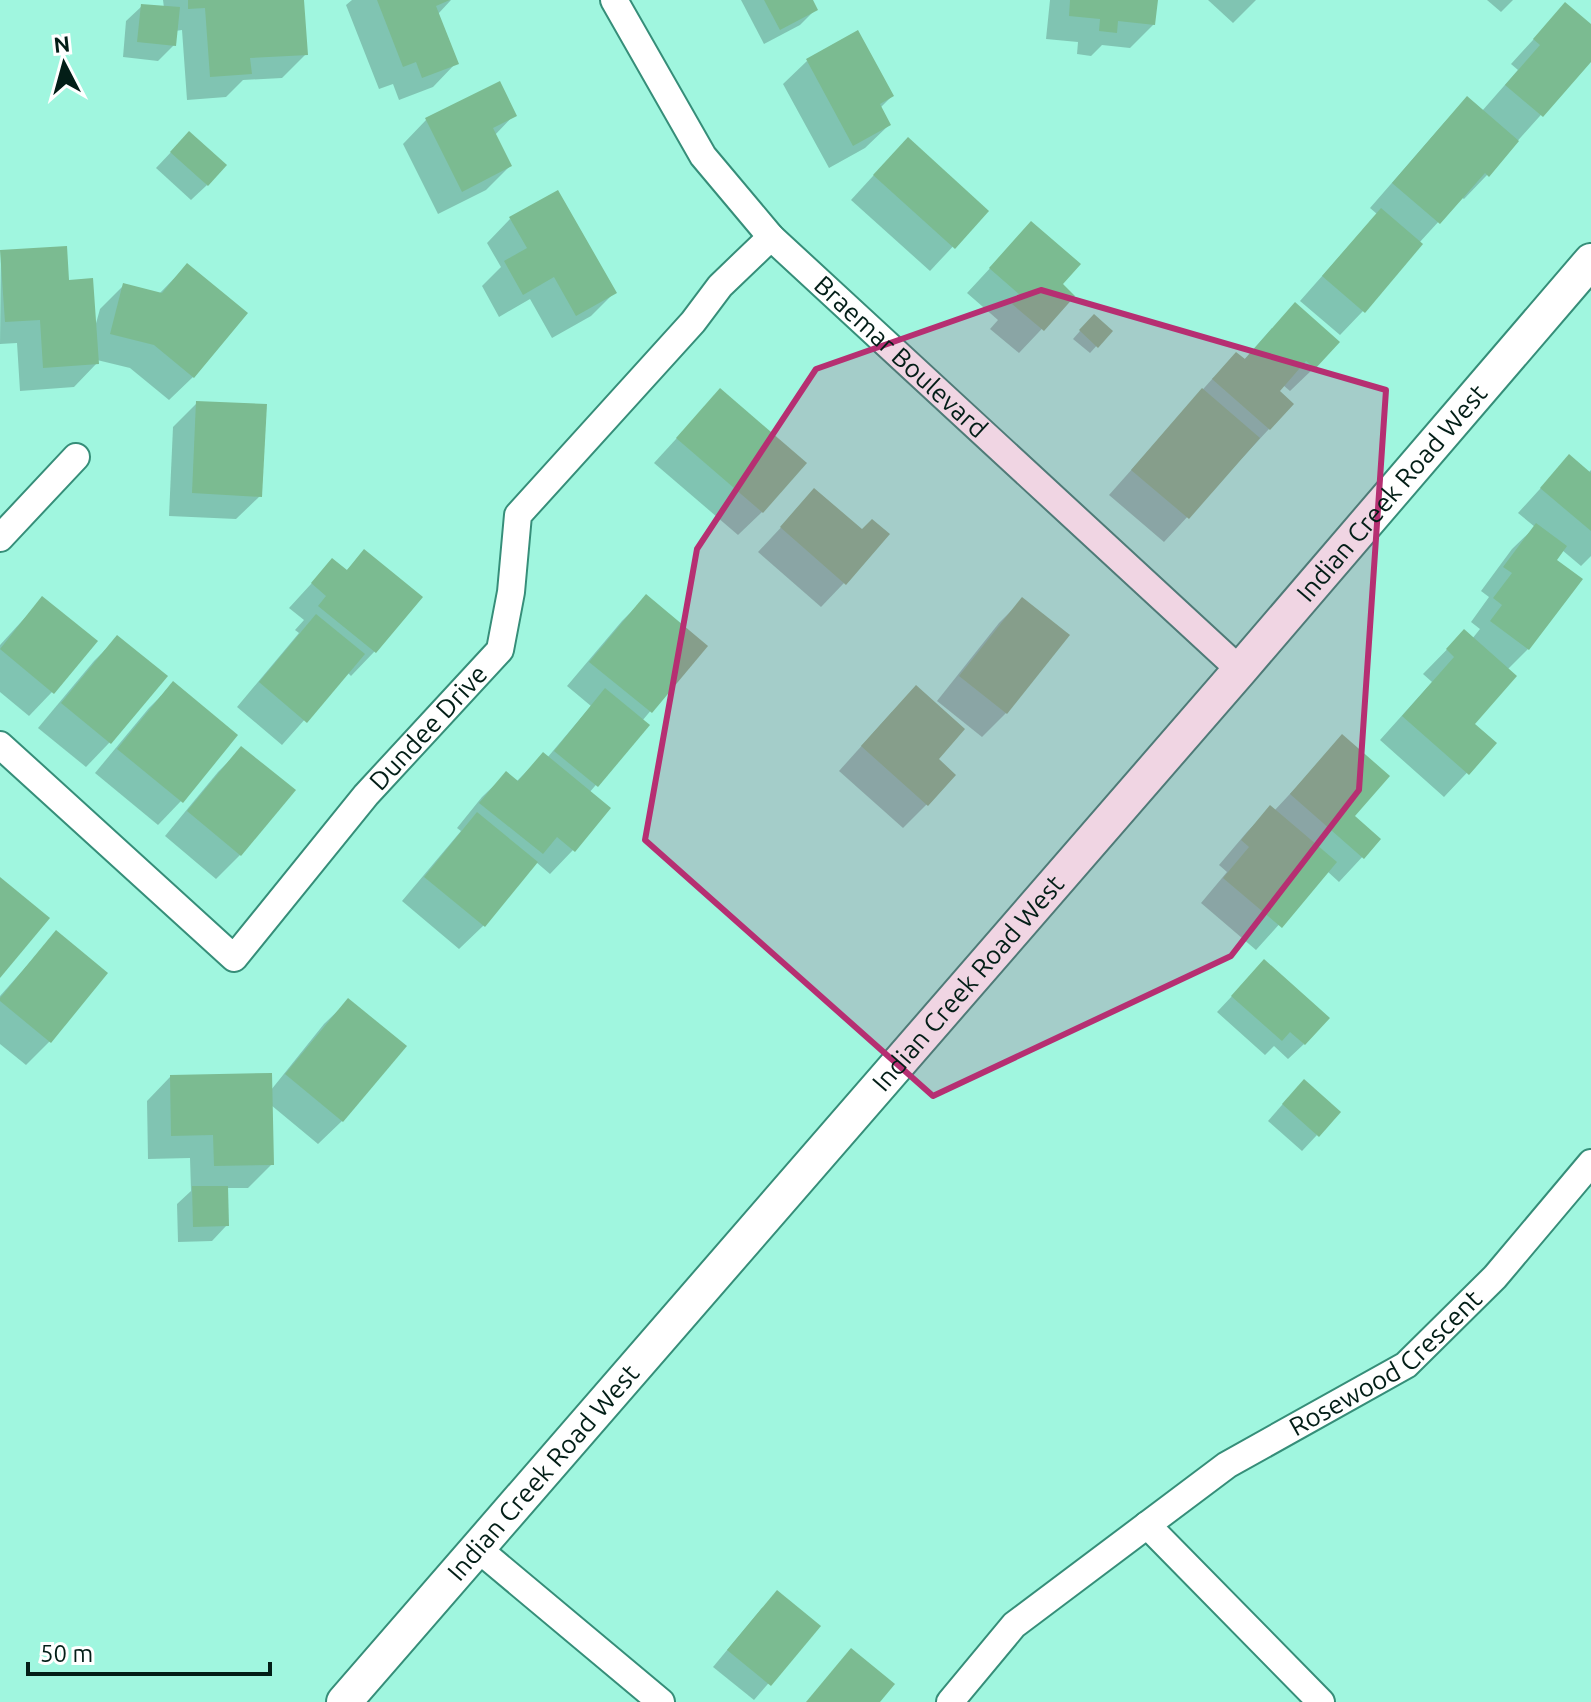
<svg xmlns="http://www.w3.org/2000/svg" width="1591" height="1702" viewBox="0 0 1591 1702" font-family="Ubuntu,sans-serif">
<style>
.shadow{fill:#0003}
.building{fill:#7bbb91}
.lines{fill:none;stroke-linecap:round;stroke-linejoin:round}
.minor-casing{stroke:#368e79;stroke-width:30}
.tertiary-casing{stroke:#368e79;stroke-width:38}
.minor{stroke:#fff;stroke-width:26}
.tertiary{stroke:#fff;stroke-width:34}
.marked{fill:#b62f72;fill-opacity:0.2;stroke:#b62f72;stroke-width:6;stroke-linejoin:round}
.labels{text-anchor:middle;stroke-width:7;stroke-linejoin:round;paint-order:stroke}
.street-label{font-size:26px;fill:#031e17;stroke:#fff}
</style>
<rect width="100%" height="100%" fill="#a0f6df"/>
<!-- shadow -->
<g class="shadow">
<path d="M163,0H302L306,54L282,78L243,80L226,97L187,100L182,30L175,31L174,45L158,61L123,57L126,21L142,6L164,8Z"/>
<path d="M352,0H451L438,14L456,63L433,87L399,100L393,84L379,89L346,5Z"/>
<path d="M741,0H810L815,10L800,25L764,44Z"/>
<path d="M1050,0H1156L1154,24L1130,48L1102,45L1091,56L1077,54L1078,42L1046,39Z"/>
<path d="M1208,0H1256L1233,23Z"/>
<path d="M1487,0H1513L1501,12Z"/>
<path d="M1565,5L1591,27V59L1487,175L1464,199L1461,197L1419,243L1363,311L1340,335L1300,301L1377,214L1370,208L1444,123L1467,99L1482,111L1518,70L1511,64Z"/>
<path d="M807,61L892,96L880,108L889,125L865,148L829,168L783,84Z"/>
<path d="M514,115L494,136L510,166L486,190L438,214L403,144L426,120Z"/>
<path d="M174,149L207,185L191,200L156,168Z"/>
<path d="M884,164L986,211L930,271L851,200Z"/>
<path d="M510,219L614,293L591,316L552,338L530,299L499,317L482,286L501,267L487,243Z"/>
<path d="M1031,224L1060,284L1073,296L1019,353L990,329L998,320L967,293Z"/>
<path d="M1,252L67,282L95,327L100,309L123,286L159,294L187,265L193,377L169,400L130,368L97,360V363L74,387L20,391L17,343L0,344Z"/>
<path d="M1087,323L1110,331L1090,353L1073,339Z"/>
<path d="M1272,328L1314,368L1290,391L1283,385L1277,391L1269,429L1164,542L1109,495L1213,378L1243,361Z"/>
<path d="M720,391L762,512L738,535L654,463Z"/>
<path d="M197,403L260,496L236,519L169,516L173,427Z"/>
<path d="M1569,457L1588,473L1591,470V556L1581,566L1562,550L1554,560L1528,649L1507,670L1472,724L1494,744L1444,797L1380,740L1432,682L1423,674L1464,632L1472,639L1480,629L1471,622L1489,597L1481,591L1512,549L1535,527L1518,513Z"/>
<path d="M815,491L844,583L821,607L758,552Z"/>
<path d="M365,552L420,598L374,652L351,676L347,672L282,745L237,707L299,633L295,630L304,620L289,608L333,560L346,571Z"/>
<path d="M646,597L705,646L642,721L647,725L589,793L573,850L550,874L536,862L483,926L459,949L402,901L461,831L457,828L482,797L506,774L516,782L543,755L547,758L591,706L567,686L622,621Z"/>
<path d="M43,598L52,692L29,716L0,692V645Z"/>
<path d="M1022,600L1068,635L1006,713L982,737L937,701L999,623Z"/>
<path d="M118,637L165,676L109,743L86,767L38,728L94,661Z"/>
<path d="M173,684L181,801L158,825L95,773L149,708Z"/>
<path d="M892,712L936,759L927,804L903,828L839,771Z"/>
<path d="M1343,737L1352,816L1379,839L1339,882L1327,871L1256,950L1201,903L1227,872L1219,865L1247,832L1270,808L1274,811Z"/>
<path d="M241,749L293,791L240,855L216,879L165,836L218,772Z"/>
<path d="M56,933L50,1041L26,1065L0,1044V996Z"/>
<path d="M1249,978L1304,1044L1288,1059L1274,1046L1265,1055L1217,1012Z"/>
<path d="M348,1001L342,1121L318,1144L271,1105L272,1164L248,1188H227V1225L212,1241L178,1242L177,1204L191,1191L190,1158L148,1159L147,1101L170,1077L271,1090L324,1024Z"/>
<path d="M1288,1098L1317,1135L1302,1151L1268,1121Z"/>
<path d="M762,1608L818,1626L754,1700L713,1667Z"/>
</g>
<!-- building -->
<g class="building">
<path d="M188,0H304L308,55L250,58L252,74L210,77L205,8L188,9Z"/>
<path d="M377,0H450L436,6L459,64L422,78L416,62L403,67Z"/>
<path d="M764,0H813L818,10L780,30Z"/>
<path d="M1070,0H1158L1155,25L1118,21L1117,33L1099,31L1100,19L1069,16Z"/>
<path d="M1565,2L1591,24V62L1543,117L1505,85L1540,45L1533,39Z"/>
<path d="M141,4L180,7L176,46L137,42Z"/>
<path d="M858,30L894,96L880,104L891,125L853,146L806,59Z"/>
<path d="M500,81L517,116L493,128L512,166L462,192L425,118Z"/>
<path d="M1467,96L1519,141L1489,177L1485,173L1440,224L1392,183Z"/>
<path d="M189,131L227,165L208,186L170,152Z"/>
<path d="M908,137L989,211L955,249L873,175Z"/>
<path d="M558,190L617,293L576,316L554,277L523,295L504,261L527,248L509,217Z"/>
<path d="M1381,208L1423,244L1365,313L1322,276Z"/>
<path d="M1031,221L1081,264L1063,284L1075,296L1044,331L1012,304L1020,295L989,268Z"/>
<path d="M67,246L69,280L93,278L99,364L43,368L40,320L5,322L0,250Z"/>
<path d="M187,263L248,313L194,378L154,345L110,334L123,283L162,293Z"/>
<path d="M1295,302L1340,342L1315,369L1306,361L1280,391L1294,404L1270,430L1212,379L1236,352L1245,359Z"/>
<path d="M1094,314L1113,331L1098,348L1079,330Z"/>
<path d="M720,388L807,463L763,513L676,438Z"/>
<path d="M1202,388L1260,438L1189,519L1131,470Z"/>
<path d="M196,401L267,404L262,497L192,493Z"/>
<path d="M1569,454L1591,473V531L1540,488Z"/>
<path d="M814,488L862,529L872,519L890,534L846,585L780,527Z"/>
<path d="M1536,523L1567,546L1557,560L1583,579L1529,650L1490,621L1502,605L1493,598L1512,573L1503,567Z"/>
<path d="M364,549L423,597L376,653L318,606L326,596L311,583L332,558L347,570Z"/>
<path d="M646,594L708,646L652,713L589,662Z"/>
<path d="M42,596L98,641L54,694L0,649Z"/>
<path d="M1022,597L1070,635L1007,714L959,676Z"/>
<path d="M316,614L365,654L307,723L259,682Z"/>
<path d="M1464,629L1517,676L1475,724L1497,743L1469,775L1402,716L1454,657L1446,649Z"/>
<path d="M117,635L168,676L111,744L61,703Z"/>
<path d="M173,681L238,735L183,803L117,749Z"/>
<path d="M916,685L965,729L939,759L956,775L928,806L861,746Z"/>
<path d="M605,688L650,725L598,787L554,751Z"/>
<path d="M1342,734L1390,776L1355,816L1381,839L1364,859L1290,794Z"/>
<path d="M241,746L296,790L241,856L187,811Z"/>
<path d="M543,752L611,808L575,852L557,837L543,854L479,803L506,771L518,781Z"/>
<path d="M1270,805L1337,862L1282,928L1223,878L1249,847L1241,840Z"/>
<path d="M477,812L538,862L485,927L424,877Z"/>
<path d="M0,877L50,918L0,978Z"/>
<path d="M56,930L108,973L51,1043L0,1001V998Z"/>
<path d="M1264,959L1330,1018L1305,1045L1290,1032L1282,1041L1231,996Z"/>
<path d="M348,998L407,1046L343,1122L285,1074Z"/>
<path d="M272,1073L274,1165L214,1166L213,1135L171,1136L170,1075Z"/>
<path d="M1304,1079L1341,1112L1319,1137L1282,1104Z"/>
<path d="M192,1186H228L229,1226L193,1227Z"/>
<path d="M777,1590L821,1626L771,1686L727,1650Z"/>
<path d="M851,1648L895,1684L880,1702H806Z"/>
</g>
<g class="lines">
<defs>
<g id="minor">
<path id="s1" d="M614,0L703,156L771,237L1240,670"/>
<path d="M0,538L76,457"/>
<path id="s2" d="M0,745L234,958L366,795L500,650L511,592L518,515L693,322L720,286L771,237"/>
<path d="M1147,1525L1321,1702"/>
<path d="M477,1548L661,1702"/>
<path id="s3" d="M950,1702L1014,1625L1227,1465L1406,1365L1495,1277L1591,1163"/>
</g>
<g id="tertiary">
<path id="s4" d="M344,1702L1240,670L1591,261"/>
</g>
</defs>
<!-- minor casing -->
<use href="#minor" class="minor-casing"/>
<!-- tertiary casing -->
<use href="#tertiary" class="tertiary-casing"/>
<!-- minor -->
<use href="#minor" class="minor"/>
<!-- tertiary -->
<use href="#tertiary" class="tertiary"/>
</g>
<!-- marked area -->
<path class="marked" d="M1041,290L1386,390L1359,790L1231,956L933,1096L645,840L697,549L816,369Z"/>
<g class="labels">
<!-- street labels -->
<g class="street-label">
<text dy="9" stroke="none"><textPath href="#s1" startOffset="462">Braemar Boulevard</textPath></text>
<text dy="9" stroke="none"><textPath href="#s4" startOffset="1600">Indian Creek Road West</textPath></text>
<text dy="9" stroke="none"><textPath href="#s2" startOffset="618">Dundee Drive</textPath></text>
<text dy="9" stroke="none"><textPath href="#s4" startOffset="952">Indian Creek Road West</textPath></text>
<text dy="9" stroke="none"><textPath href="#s3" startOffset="556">Rosewood Crescent</textPath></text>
<text dy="9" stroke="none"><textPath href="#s4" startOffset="304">Indian Creek Road West</textPath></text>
</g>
</g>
<!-- north arrow -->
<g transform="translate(64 64) rotate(354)" stroke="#ffffff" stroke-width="6" paint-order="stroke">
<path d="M0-6L14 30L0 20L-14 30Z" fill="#031e17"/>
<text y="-12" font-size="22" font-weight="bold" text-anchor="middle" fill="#031e17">N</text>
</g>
<!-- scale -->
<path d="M28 1662v12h242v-12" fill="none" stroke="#031e17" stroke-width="4"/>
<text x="40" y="1662" font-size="24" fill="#031e17" stroke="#ffffff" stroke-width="6" paint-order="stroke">50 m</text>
</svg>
